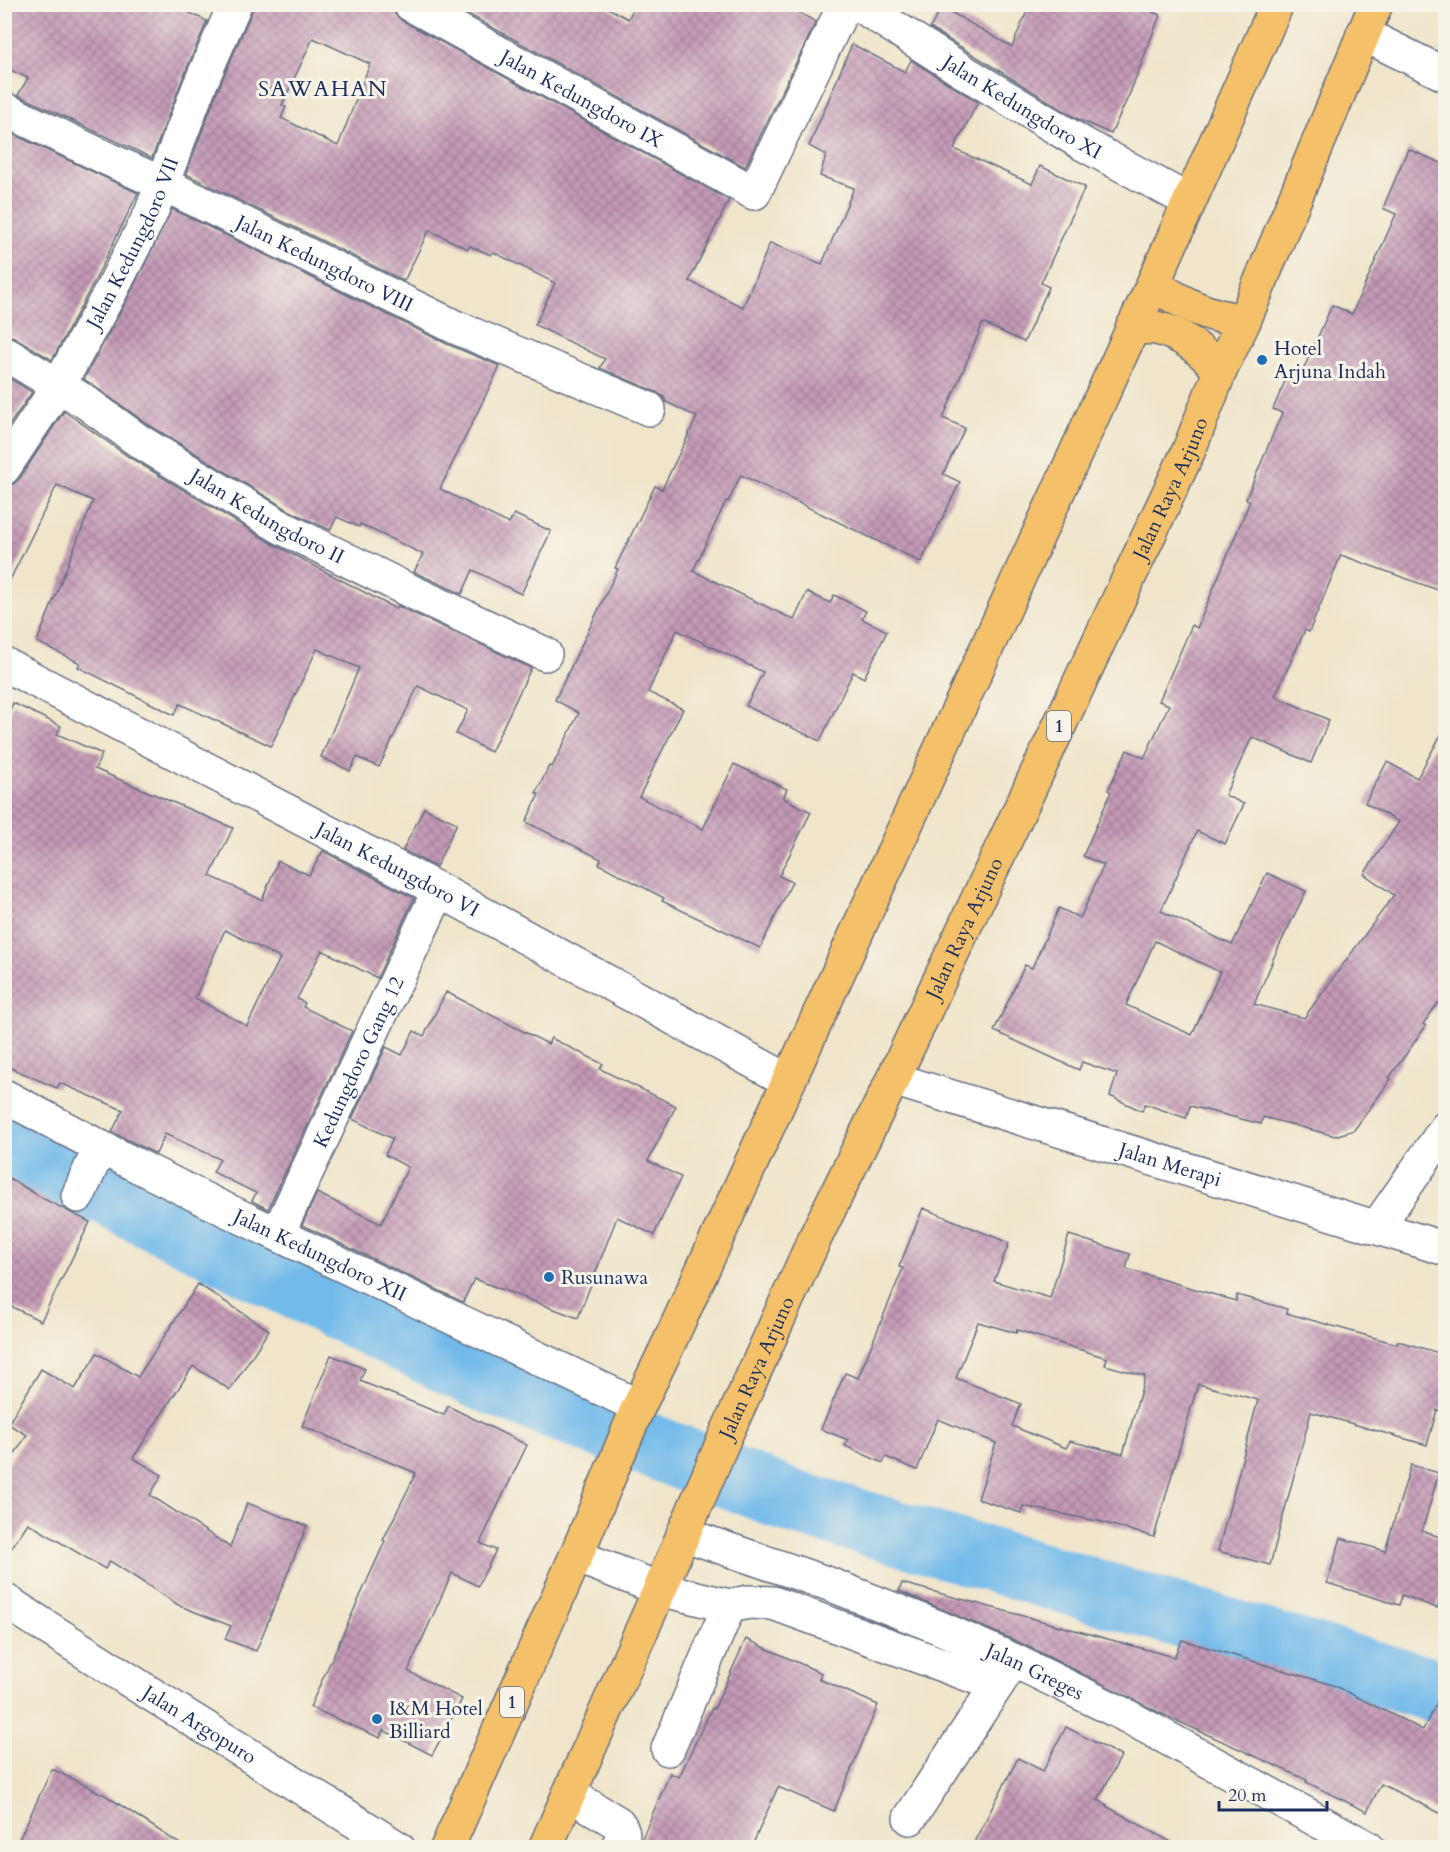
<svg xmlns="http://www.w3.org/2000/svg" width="1450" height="1852" viewBox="0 0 1450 1852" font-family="Cardo,serif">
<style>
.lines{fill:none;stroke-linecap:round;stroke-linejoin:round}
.river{stroke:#72baea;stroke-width:64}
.building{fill:url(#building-cross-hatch);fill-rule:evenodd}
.minor-casing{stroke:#666f84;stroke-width:36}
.highway-casing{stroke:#666f84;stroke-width:36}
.minor{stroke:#fff;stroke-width:33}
.highway{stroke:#f4c16a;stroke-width:33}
.poi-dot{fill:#1f6fb2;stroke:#f7f3e8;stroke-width:2}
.labels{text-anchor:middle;stroke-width:6;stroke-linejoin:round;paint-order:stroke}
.shield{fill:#f7f3e8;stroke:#5d6a87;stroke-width:1.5}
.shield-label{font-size:18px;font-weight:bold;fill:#1b2f5e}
.street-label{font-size:20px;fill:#1b2f5e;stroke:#f7f3e8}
.poi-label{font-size:20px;fill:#1b2f5e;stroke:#f7f3e8;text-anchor:start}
.quarter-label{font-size:22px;letter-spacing:1.5px;fill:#1b2f5e;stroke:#f7f3e8}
</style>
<defs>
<pattern id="building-cross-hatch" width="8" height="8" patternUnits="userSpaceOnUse" patternTransform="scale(1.5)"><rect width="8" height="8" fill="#c59ab6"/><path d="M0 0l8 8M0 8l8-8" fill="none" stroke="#9f7e97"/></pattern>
</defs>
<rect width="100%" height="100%" fill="#f7f3e8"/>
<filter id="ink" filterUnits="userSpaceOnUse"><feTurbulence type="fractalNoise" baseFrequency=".0167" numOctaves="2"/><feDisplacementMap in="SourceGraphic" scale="12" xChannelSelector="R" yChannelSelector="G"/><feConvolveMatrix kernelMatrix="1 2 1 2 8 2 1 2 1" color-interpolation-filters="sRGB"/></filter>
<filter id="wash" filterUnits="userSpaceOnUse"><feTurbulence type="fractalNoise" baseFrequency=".008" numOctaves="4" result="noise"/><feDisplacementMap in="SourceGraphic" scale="24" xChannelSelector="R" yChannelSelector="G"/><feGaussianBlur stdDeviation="1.35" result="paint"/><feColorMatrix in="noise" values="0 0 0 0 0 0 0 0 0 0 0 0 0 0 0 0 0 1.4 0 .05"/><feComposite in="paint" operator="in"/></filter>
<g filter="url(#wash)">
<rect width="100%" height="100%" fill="#f0e5ca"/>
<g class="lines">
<!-- river -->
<path class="river" d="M4,1144L482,1379L793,1502L1446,1694"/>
</g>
<g id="blocks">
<!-- building -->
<g class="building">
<path d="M4,4H171L207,21L182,80L152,158L18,95L28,78L4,67Z"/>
<path d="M253,4H391L394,13L401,20L729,200L689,281L743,307L770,243L822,264L854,188L820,176L826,155L809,146L852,44L905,72L911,60L978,102L954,149L1032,184L1040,166L1085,187L1041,283L1049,287L1024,342L983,323L943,418L965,428L943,474L960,482L921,562L741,475L728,502L726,501L693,571L794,620L807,592L830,603L834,595L866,611L862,619L887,631L864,678L853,672L820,741L746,706L763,672L677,630L648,692L683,709L639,797L703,829L734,764L787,789L783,798L811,812L779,876L792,882L760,948L662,901L664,898L599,864L601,859L526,822L539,794L536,793L549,766L552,767L579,713L555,700L618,569L615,568L655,486L662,489L697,417L666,402L664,397L656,392L600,368L605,359L535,325L555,283L493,252L491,255L470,246L468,249L429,230L404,281L186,174L216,94L252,11ZM313,38L370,64L338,146L281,118L286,107L282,105Z"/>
<path d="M450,4H601L628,19L636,4H784L816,22L745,167Z"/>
<path d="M1030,4H1155L1152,12L1160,15L1130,93L1111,134L1076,118L930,28L942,7L1012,47Z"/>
<path d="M4,130L138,193L94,282L52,360L14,337L4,334Z"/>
<path d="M1408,149L1446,165V593L1341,555L1309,632L1305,630L1275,696L1329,720L1311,763L1252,737L1225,795L1244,804L1225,844L1197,831L1161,911L1232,945L1267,873L1306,891L1271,963H1272L1254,1004L1304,1018L1394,895L1364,874L1399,822L1365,803L1387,762L1417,778L1446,726V992L1423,1024L1426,1026L1389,1078L1391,1079L1354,1130L1335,1136L1263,1117L1261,1124L1190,1106L1186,1118L1145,1104L1142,1111L1110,1096L1117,1074L1082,1062L1079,1070L994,1031L1025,965L1032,968L1059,908L1080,918L1104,865L1083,856L1111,792L1108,790L1127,750L1144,758L1169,705L1159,701L1192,625L1197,628L1250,501L1246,499L1282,413L1273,409L1289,372L1300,377L1332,305L1352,314L1396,214L1383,208ZM1155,941L1220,972L1192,1035L1126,1005Z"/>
<path d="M172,209L447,344L500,366L440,489L509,524L514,514L551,531L521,594L473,570L462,594L416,573L414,572L423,554L360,524L359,527L337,517L330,530L290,511L149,425L84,379L127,300Z"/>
<path d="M4,375L32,392L4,433Z"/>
<path d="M64,411L129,457L271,543L396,609L398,606L531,668L491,752L456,734L468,710L418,686L379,767L357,757L350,771L321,757L359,668L317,649L271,746L180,704L174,715L78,667L80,663L37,642L93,501L57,485L4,592V486L13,484L20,478Z"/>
<path d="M13,703L61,726L57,734L102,754L95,769L233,828L210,876L262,900L278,861L309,875L323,851L414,898L377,978L322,950L297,999L305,1003L303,1007L352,1031L268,1209L252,1201L256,1193L213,1172L220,1159L165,1134L156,1154L112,1132L123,1110L60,1083L57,1088L4,1065V724ZM225,930L280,958L247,1026L195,998Z"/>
<path d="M424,808L457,823L436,867L403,850Z"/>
<path d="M446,992L548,1044L551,1038L603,1064L600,1069L676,1106L648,1161L681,1177L654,1235L617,1217L578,1318L474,1279L463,1302L302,1225L317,1193L381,1224L408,1167L385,1155L393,1139L352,1119L386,1047L402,1055L414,1031L424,1036Z"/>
<path d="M4,1175L44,1199L90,1222L41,1321L4,1303Z"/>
<path d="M923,1208L1009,1243L994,1281L1050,1298L1069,1235L1130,1254L1126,1269L1236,1301L1237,1295L1287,1309L1286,1313L1397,1344L1398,1341L1446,1355V1412L1437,1410L1427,1445L1311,1412L1270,1565L1218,1551L1258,1400L1198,1384L1154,1537L1102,1522L1023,1506L1021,1513L978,1499L996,1443L938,1419L917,1470L886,1457L883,1463L845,1446L848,1440L821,1429L845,1373L858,1378L903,1268L899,1267ZM978,1322L1016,1333L1017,1330L1107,1358L1105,1365L1145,1376L1123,1454L1070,1441L1066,1448L1012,1426L1021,1404L956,1378Z"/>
<path d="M198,1284L269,1330L230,1390L193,1366L133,1458L162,1475L150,1495L230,1547L247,1503L307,1526L256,1651L225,1639L231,1626L180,1606L110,1561L105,1569L28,1523L4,1559V1470L27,1435L8,1424L41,1369L75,1389L97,1353L138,1377Z"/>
<path d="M331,1355L365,1369L360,1381L444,1415L448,1406L527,1445L480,1543L496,1550L478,1586L452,1573L408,1671L462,1699L432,1755L383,1730L380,1738L310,1707L385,1541L383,1540L416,1473L302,1426Z"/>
<path d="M1411,1465L1439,1473L1422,1531L1446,1539V1583L1437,1608L1402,1595L1399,1605L1327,1583L1341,1538L1385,1551Z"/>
<path d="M902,1583L1174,1657L1182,1640L1333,1685L1423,1730L1446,1684V1816L1381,1784L1367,1812L1306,1782L1307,1780L1158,1712L1021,1643L899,1591Z"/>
<path d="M746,1639L821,1673L819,1679L878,1705L834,1811L778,1787L751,1848H638L670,1773L679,1777L712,1708L714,1709Z"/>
<path d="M1066,1727L1121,1756L1098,1800L1107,1805L1106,1806L1182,1848H971L1018,1758L1043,1771Z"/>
<path d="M52,1769L105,1795L186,1848H15Z"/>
</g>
</g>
</g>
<g filter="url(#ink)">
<use href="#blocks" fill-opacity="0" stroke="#666f84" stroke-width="1.5"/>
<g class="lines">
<defs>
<g id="minor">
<path id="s1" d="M410,4L754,193L845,4"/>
<path id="s2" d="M858,4L966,73L1083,144L1189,201"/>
<path d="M1363,34L1446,75"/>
<path id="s3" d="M4,109L108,159L163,184L455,327L649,409"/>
<path id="s4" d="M4,353L84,401L139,441L281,527L408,590L545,654"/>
<path id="s5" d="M4,468L59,385L111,291L151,213L199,87L235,4"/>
<path id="s6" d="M4,664L439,890L789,1081"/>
<path id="s7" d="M893,1079L1446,1249"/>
<path id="s8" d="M4,1096L100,1147L216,1205L638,1406"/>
<path d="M78,1196L100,1147"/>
<path d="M1377,1227L1446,1128"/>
<path id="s9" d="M278,1233L439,890"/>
<path id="s10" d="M683,1534L829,1584L938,1627L1013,1660L1123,1714L1368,1848"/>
<path d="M576,1556L660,1589L729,1606L749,1602L773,1603L997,1685"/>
<path id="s11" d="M4,1600L140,1687L398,1848"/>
<path d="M668,1749L729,1606"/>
<path d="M569,1794L618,1823C626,1833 623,1837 617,1848"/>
<path d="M910,1818L1009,1667"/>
</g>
<g id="highway">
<path d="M1153,284C1185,305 1205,315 1244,321"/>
<path d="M1132,328C1140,328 1149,327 1156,328C1183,334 1203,351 1220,371"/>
<path d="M447,1848L576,1556L636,1412L669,1343L1153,284L1277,4"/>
<path id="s12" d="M545,1848L660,1589L724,1439L815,1238L893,1079L1189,450L1220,371L1244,321L1376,4"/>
</g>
</defs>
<!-- minor casing -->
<use href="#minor" class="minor-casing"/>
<!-- highway casing -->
<use href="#highway" class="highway-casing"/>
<!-- minor -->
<use href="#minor" class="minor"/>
<!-- highway -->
<use href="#highway" class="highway"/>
</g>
</g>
<!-- markers -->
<g class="poi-dot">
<circle cx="1262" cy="360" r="6"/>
<circle cx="549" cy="1277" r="6"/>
<circle cx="377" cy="1719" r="6"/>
</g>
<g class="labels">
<!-- shield labels -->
<g class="shield">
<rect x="1047" y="711" width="24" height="30" rx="4.5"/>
<rect x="500" y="1687" width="24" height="30" rx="4.5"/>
</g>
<g class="shield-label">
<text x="1059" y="732">1</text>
<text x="512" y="1708">1</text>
</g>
<!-- street labels -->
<g class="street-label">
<text dy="7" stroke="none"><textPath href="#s1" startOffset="196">Jalan Kedungdoro IX</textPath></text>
<text dy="7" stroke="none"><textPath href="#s2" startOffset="194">Jalan Kedungdoro XI</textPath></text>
<text dy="7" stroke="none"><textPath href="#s5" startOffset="260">Jalan Kedungdoro VII</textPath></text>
<text dy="7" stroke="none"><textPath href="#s3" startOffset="356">Jalan Kedungdoro VIII</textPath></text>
<text dy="7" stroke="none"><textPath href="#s12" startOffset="1497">Jalan Raya Arjuno</textPath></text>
<text dy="7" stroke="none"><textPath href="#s4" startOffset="310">Jalan Kedungdoro II</textPath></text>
<text dy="7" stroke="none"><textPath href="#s6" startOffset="444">Jalan Kedungdoro VI</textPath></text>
<text dy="7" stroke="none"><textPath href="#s12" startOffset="1011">Jalan Raya Arjuno</textPath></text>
<text dy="7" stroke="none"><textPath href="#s9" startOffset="189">Kedungdoro Gang 12</textPath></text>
<text dy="7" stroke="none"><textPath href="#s7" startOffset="290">Jalan Merapi</textPath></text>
<text dy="7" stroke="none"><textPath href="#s8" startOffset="354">Jalan Kedungdoro XII</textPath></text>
<text dy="7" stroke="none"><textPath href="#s12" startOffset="525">Jalan Raya Arjuno</textPath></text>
<text dy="7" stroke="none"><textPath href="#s10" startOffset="378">Jalan Greges</textPath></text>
<text dy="7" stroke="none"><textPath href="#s11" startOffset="232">Jalan Argopuro</textPath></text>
</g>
<!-- poi labels -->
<g class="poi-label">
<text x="1274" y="355">Hotel<tspan x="1274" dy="23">Arjuna Indah</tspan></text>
<text x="561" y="1284">Rusunawa</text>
<text x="389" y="1715">I&amp;M Hotel<tspan x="389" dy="23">Billiard</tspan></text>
</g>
<!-- quarter labels -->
<g class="quarter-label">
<text x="323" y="96">SAWAHAN</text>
</g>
</g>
<!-- margin -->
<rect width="1450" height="1852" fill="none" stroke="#f7f3e8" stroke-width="24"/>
<!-- scale -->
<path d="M1219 1801v9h108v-9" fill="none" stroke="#1b2f5e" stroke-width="3"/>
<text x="1228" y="1801" font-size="18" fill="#1b2f5e" stroke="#f7f3e8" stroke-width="4.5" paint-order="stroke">20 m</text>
</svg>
